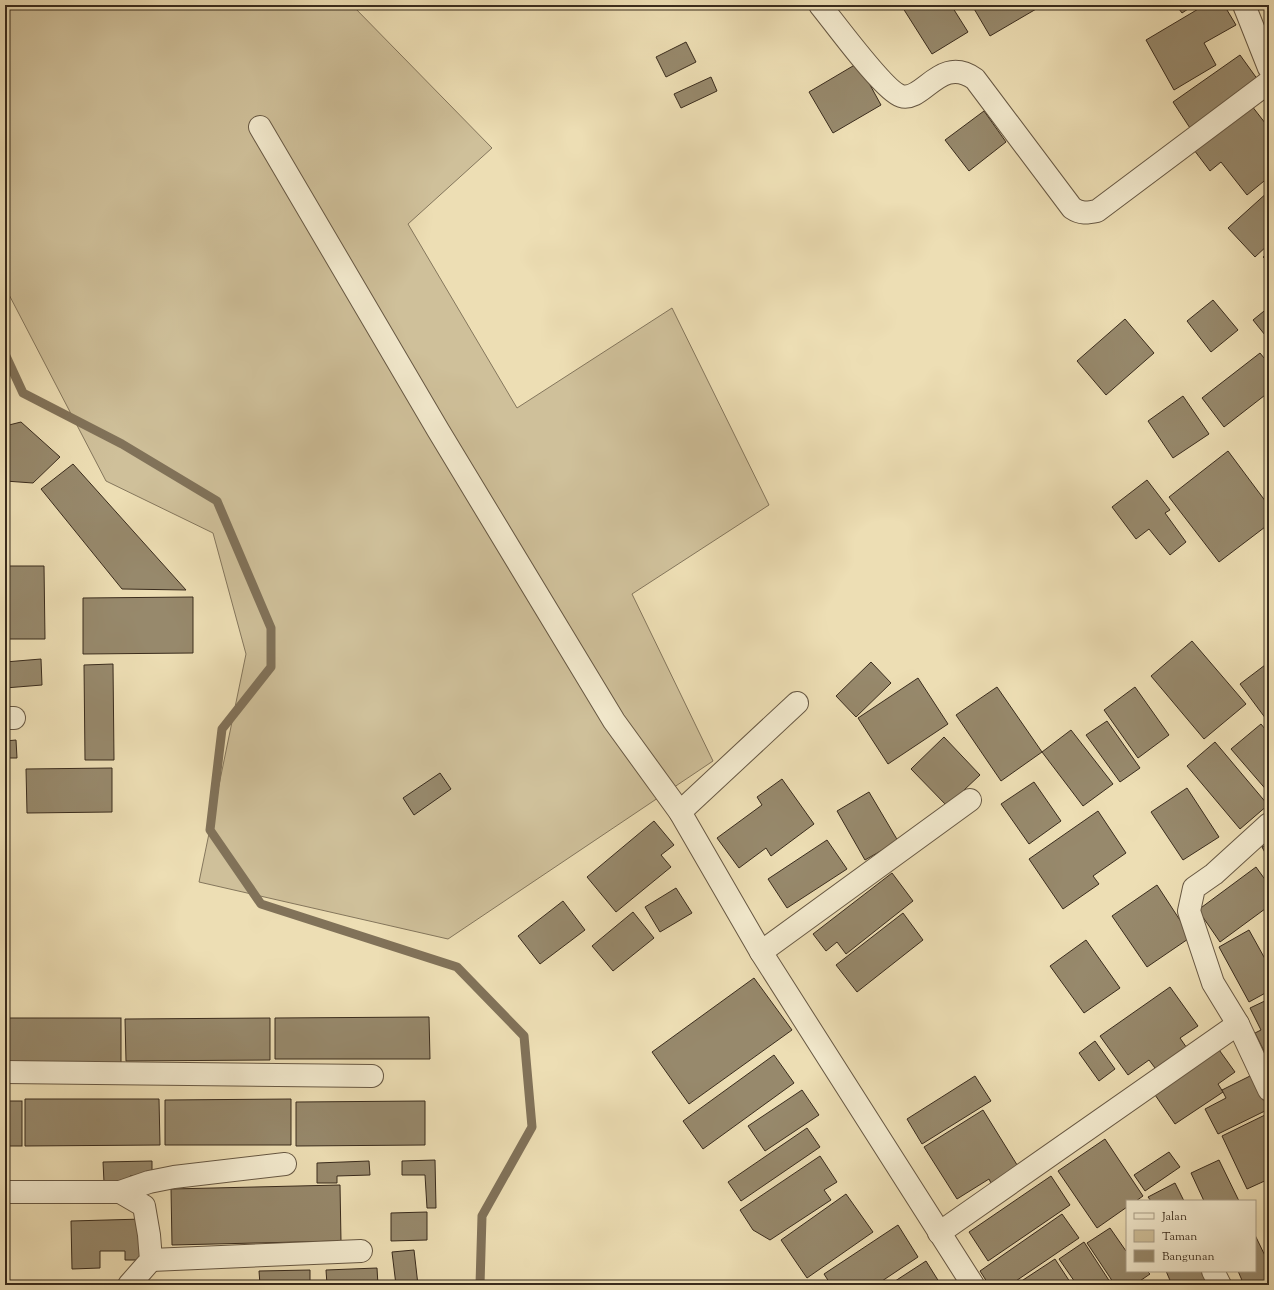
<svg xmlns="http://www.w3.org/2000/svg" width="1274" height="1290" viewBox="0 0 1274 1290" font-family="'Sorts Mill Goudy',serif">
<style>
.green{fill:#cfc09a;stroke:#84765c}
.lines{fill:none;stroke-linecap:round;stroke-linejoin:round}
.stream{stroke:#817259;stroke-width:9}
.building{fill:#97896c;stroke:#3a2c1d}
.minor-casing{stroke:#675843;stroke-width:24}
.minor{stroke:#f3eace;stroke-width:22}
</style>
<rect width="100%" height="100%" fill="#eddeb4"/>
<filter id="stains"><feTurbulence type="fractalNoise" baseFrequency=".005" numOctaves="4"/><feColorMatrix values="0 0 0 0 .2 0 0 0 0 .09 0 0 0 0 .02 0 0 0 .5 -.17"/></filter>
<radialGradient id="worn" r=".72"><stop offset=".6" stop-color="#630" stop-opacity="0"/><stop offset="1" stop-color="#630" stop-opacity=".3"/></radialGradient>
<!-- green -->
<path class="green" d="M5,5H352L492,148L408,224L517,408L672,308L769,505L632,594L713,761L448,939L199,882L246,654L213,533L106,481L5,287Z"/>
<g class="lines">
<!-- stream -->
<path class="stream" d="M5,354L23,393L122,444L217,501L271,628V667L222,729L210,830L261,904L457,967L524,1036L532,1127L482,1216L480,1285"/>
</g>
<!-- building -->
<g class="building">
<path d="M901,5H951L968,32L932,54Z"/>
<path d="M977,5H1043L990,36L973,7Z"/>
<path d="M1176,5H1194L1182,13Z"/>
<path d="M1205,5H1224L1236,25L1204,43L1216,65L1174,90L1146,40Z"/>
<path d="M686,42L696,62L666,77L656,57Z"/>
<path d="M1240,55L1258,80L1190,128L1173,102Z"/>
<path d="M858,63L881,105L833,133L809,92Z"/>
<path d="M711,77L717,91L681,108L674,94Z"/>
<path d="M1248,101L1269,128V177L1247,195L1221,162L1210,171L1191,146Z"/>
<path d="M984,111L1006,142L969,171L945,140Z"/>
<path d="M1269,191V244L1255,257L1228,228Z"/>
<path d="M1269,252V263L1263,257Z"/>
<path d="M1213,300L1238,330L1211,352L1187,321Z"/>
<path d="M1269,307V340L1253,320Z"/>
<path d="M1125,319L1154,353L1106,395L1077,361Z"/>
<path d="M1260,353L1269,364V392L1224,427L1202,398Z"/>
<path d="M1183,396L1209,434L1173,458L1148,421Z"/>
<path d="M21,422L60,457L33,483L5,481V426Z"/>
<path d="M1228,451L1269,506V524L1219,562L1169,497Z"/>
<path d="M73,464L186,590L122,589L41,489Z"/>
<path d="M1147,480L1170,510L1165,513L1186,542L1170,555L1149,529L1136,539L1112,507Z"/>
<path d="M5,566H44L45,639H5Z"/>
<path d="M193,597V653L83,654V598Z"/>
<path d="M1192,641L1246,704L1204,739L1151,676Z"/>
<path d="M41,659L42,685L5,688V662Z"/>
<path d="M871,662L891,683L856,717L836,696Z"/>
<path d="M1269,662V723L1240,684Z"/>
<path d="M113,664L114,760H85L84,665Z"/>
<path d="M918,678L948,724L888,764L858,718Z"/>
<path d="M997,687L1042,752L1001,781L956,715Z"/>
<path d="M1135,687L1169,735L1138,758L1104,710Z"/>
<path d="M1107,721L1140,768L1120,782L1086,735Z"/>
<path d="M1261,724L1269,734V793L1231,749Z"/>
<path d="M1071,730L1113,784L1083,806L1042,752Z"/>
<path d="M944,737L980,775L947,806L911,769Z"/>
<path d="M16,740L17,758H5V741Z"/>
<path d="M1215,742L1268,805L1240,829L1187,766Z"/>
<path d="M112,768V812L27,813L26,769Z"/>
<path d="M440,773L451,789L414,815L403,798Z"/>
<path d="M782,779L814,824L771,856L766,848L739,868L717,838L762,805L757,797Z"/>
<path d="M1034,782L1061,821L1029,844L1001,804Z"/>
<path d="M1187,788L1219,837L1183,860L1151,812Z"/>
<path d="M869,792L898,841L865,860L837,811Z"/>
<path d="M1098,811L1126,853L1093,876L1099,884L1063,909L1029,859Z"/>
<path d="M654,821L674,845L661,855L671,867L616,912L587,877Z"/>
<path d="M827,840L847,869L787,908L768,879Z"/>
<path d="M1269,843V860L1262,847Z"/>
<path d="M1256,867L1269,885V906L1220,942L1198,910Z"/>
<path d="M892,873L913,901L846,954L837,942L826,951L813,934Z"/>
<path d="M1157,885L1191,937L1147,967L1112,916Z"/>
<path d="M676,888L692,913L660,932L645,907Z"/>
<path d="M563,901L585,930L540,964L518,936Z"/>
<path d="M633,912L654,938L613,971L592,946Z"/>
<path d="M903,913L923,940L857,992L836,965Z"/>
<path d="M1249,930L1269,966V991L1249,1002L1219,947Z"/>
<path d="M1086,940L1120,988L1084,1013L1050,966Z"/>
<path d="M754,978L792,1030L689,1104L652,1052Z"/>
<path d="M1170,987L1198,1026L1180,1038L1189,1051L1158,1072L1149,1060L1128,1075L1100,1036Z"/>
<path d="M1269,999V1061L1255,1033L1261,1030L1250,1008Z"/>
<path d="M429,1017L430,1059H275V1018Z"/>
<rect x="5" y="1018" width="116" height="45"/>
<path d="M270,1018V1060L126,1061L125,1019Z"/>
<path d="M1095,1041L1115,1069L1099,1081L1079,1053Z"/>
<path d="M1217,1047L1235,1072L1218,1084L1223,1092L1175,1124L1153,1092Z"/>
<path d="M774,1055L794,1083L703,1149L683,1121Z"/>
<path d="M1258,1072L1269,1096V1109L1218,1134L1205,1109L1226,1098L1222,1090Z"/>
<path d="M975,1076L991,1101L922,1144L907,1119Z"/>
<path d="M802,1090L819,1115L765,1151L748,1126Z"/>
<path d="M25,1099H159L160,1145L25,1146Z"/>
<path d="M291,1099V1145H165V1100Z"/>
<rect x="5" y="1101" width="17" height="45"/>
<path d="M425,1101V1145L296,1146V1102Z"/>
<path d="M983,1110L1019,1168L992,1185L989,1179L957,1199L924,1147Z"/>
<path d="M1269,1113V1179L1247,1189L1222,1136Z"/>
<path d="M807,1128L820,1147L741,1201L728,1182Z"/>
<path d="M1105,1139L1143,1196L1136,1201H1127V1207L1097,1228L1058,1171Z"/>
<path d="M1169,1152L1180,1167L1145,1191L1134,1175Z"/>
<path d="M820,1156L837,1182L824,1190L831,1200L770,1240L753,1230L740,1210Z"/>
<path d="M435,1160L436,1208H427L425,1175H402V1161Z"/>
<path d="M1219,1160L1239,1201H1204L1191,1173Z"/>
<path d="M152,1161V1175L130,1176V1181L104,1182L103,1162Z"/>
<path d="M369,1161L370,1175L337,1176V1183H317V1163Z"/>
<path d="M1051,1176L1070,1205L988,1261L969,1232Z"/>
<path d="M1175,1183L1184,1201H1151L1148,1197Z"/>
<path d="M340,1185L341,1241L172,1245L171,1189Z"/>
<path d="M846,1194L873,1232L807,1278L781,1240Z"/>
<path d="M427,1212V1240L391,1241V1213Z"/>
<path d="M1062,1214L1079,1238L1010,1285H989L980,1271Z"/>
<path d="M143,1219L144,1260H125V1251H100V1268L72,1269L71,1221Z"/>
<path d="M898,1225L918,1257L876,1285H831L824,1274Z"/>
<path d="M1110,1228L1126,1251L1127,1250V1271H1147L1150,1274L1134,1285H1115L1087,1243Z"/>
<path d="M1255,1235L1269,1264V1285H1244L1238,1271H1255Z"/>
<path d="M1084,1242L1112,1285H1077L1059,1259Z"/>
<path d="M414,1250L418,1285H396L392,1252Z"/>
<path d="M1055,1259L1072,1285H1021L1020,1282Z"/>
<path d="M926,1261L941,1285H889Z"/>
<path d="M377,1268L378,1285H327L326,1270Z"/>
<path d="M310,1270V1285H260L259,1271Z"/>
<path d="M1166,1271H1205L1211,1285H1172Z"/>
</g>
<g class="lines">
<defs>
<g id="minor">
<path d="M820,5C834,22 884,91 901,96C923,103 940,54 975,79L1072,208C1081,214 1087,213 1097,211L1269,82"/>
<path d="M1244,5L1269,68"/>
<path d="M260,127L438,430L614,721L680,812L761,952L973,1285"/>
<path d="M5,718H14"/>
<path d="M680,812L797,703"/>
<path d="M1269,824L1214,874L1194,888L1189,911L1213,983L1238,1024L1269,1090"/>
<path d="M761,952L970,800"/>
<path d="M5,1072L372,1076"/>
<path d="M5,1192H120L149,1182L174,1177L285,1164"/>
<path d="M120,1192L144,1206L149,1235L151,1260L129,1285"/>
<path d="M939,1233L1238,1024"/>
<path d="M151,1260L361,1251"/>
<path d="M1213,1271L1220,1285"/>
</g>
</defs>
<!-- minor casing -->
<use href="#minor" class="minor-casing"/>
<!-- minor -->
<use href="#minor" class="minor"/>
</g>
<!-- margin -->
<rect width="1274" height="1290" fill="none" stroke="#eddeb4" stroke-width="20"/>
<rect x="6" y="6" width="1262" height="1278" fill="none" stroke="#3a2c1d" stroke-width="2"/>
<rect x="10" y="10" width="1254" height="1270" fill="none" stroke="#3a2c1d"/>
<!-- legend -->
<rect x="1126" y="1200" width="130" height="72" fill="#f3eace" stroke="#a99e87"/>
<rect x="1134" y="1213" width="20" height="6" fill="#f3eace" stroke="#a99e87"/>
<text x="1162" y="1220" font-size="12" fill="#3a2c1d">Jalan</text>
<rect x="1134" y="1230" width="20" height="12" fill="#cfc09a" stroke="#a99e87"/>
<text x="1162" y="1240" font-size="12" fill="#3a2c1d">Taman</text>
<rect x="1134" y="1250" width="20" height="12" fill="#97896c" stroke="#a99e87"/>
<text x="1162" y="1260" font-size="12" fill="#3a2c1d">Bangunan</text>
<rect width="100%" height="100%" filter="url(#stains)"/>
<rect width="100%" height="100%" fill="url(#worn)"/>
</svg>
